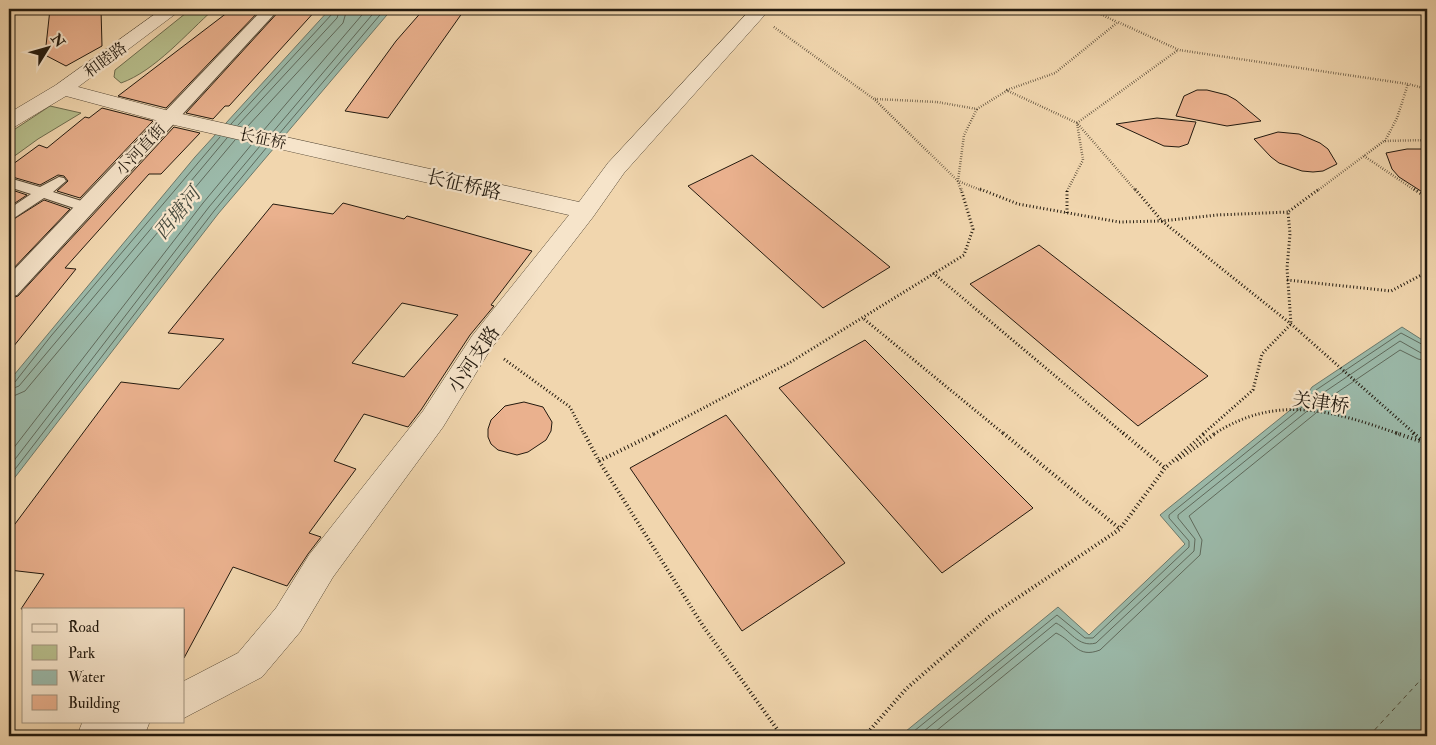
<svg xmlns="http://www.w3.org/2000/svg" width="1436" height="745" viewBox="0 0 1436 745" font-family="'IM FELL Double Pica','Noto Serif SC',serif">
<style>
.green{fill:#b7be8c;stroke:#6d6c4e}
.water{fill:#9bb9a9;stroke:#6b796b}
.lines{fill:none;stroke-linecap:round;stroke-linejoin:round}
.shore{stroke:#5f6a5c;stroke-width:1}
.ferry{stroke:#474a3d;stroke-width:1;stroke-dasharray:4.5 4;stroke-linecap:butt}
.building{fill:#eab18e;stroke:#231a0f;fill-rule:evenodd}
.service-casing{stroke:#564937;stroke-width:2}
.pedestrian-casing{stroke:#564937;stroke-width:2}
.minor-casing{stroke:#564937;stroke-width:1}
.tertiary-casing{stroke:#564937;stroke-width:1}
.path-far2{stroke:#231a0f;stroke-width:2.5;stroke-dasharray:0.5 2;stroke-linecap:butt}
.path-far1{stroke:#231a0f;stroke-width:3;stroke-dasharray:1 2.5;stroke-linecap:butt}
.path{stroke:#231a0f;stroke-width:4;stroke-dasharray:1 3;stroke-linecap:butt}
.service{fill:#f6e4ca;fill-rule:evenodd}
.pedestrian{fill:#f6e4ca;fill-rule:evenodd}
.minor{fill:#f6e4ca;fill-rule:evenodd}
.tertiary{fill:#f6e4ca;fill-rule:evenodd}
.labels{text-anchor:middle;stroke-width:4.5;stroke-linejoin:round;paint-order:stroke}
.far-street-label{font-size:16px;fill:#231a0f;stroke:#f6e4ca}
.street-label{font-size:19px;fill:#231a0f;stroke:#f6e4ca}
.water-label{font-size:20px;font-style:italic;fill:#474a3d;stroke:#f6e4ca}
</style>
<rect width="100%" height="100%" fill="#f1d6ae"/>
<filter id="stains"><feTurbulence type="fractalNoise" baseFrequency=".004" numOctaves="4"/><feColorMatrix values="0 0 0 0 .2 0 0 0 0 .09 0 0 0 0 .02 0 0 0 .5 -.17"/></filter>
<radialGradient id="worn" r=".72"><stop offset=".6" stop-color="#630" stop-opacity="0"/><stop offset="1" stop-color="#630" stop-opacity=".3"/></radialGradient>
<!-- green -->
<g class="green">
<path d="M191,9H214C187,33 155,71 121,83L114,77L115,70Z"/>
<path d="M50,106L81,113L38,139L9,160V133Z"/>
</g>
<!-- water -->
<g class="water">
<path d="M330,9H392L218,214L9,485V381L195,157Z"/>
<path d="M1402,327L1427,343V736H900L1058,607L1089,635L1185,544L1160,515L1304,399L1312,387Z"/>
</g>
<g class="lines">
<!-- shore -->
<g class="shore">
<path d="M231,124L332,14L334,9"/>
<path d="M238,125L337,18L340,9"/>
<path d="M247,127L343,23L347,9"/>
<path d="M263,131L367,9"/>
<path d="M272,133L377,9"/>
<path d="M279,134L385,9"/>
<path d="M9,384L15,382L51,336L220,137"/>
<path d="M9,390L19,386L227,138"/>
<path d="M9,398L25,391L235,140"/>
<path d="M9,454L203,203L252,144"/>
<path d="M9,467L209,207L260,146"/>
<path d="M9,477L214,211L267,147"/>
<path d="M908,736L1057,615L1085,638H1093L1189,547V541L1169,518V515L1307,403L1316,390L1401,333L1427,347"/>
<path d="M918,736L1056,623C1070,630 1078,648 1096,643L1194,551L1195,539L1178,518V515L1311,408L1320,395L1400,341L1421,353L1427,354"/>
<path d="M930,736L1056,633C1074,641 1077,659 1100,650L1200,555L1202,540L1189,516L1316,413L1326,400L1400,350L1418,359L1427,361"/>
</g>
<!-- ferry -->
<path class="ferry" d="M1369,736L1427,673"/>
</g>
<!-- building -->
<g class="building">
<path d="M50,9H101L102,46L66,66L45,55Z"/>
<path d="M232,9H261L166,108L118,96Z"/>
<path d="M281,9H317L229,106H225L213,119L186,113Z"/>
<path d="M424,9H465L388,118L345,111L396,41Z"/>
<path d="M1197,90H1207L1227,95L1236,100L1261,121L1227,126L1176,116L1184,96Z"/>
<path d="M102,108L153,121L80,198L57,191L68,181L64,176L58,175L40,185L9,176V167L39,145L47,148L85,117L89,118Z"/>
<path d="M1157,118L1196,122L1188,144L1179,147L1164,146L1116,124Z"/>
<path d="M174,127L200,133L161,174H149L65,268L76,269L9,352V299L18,296Z"/>
<path d="M1278,132L1299,134L1320,143L1328,149L1337,164L1323,171L1313,172L1302,171L1279,163L1271,157L1254,139Z"/>
<path d="M1407,149H1427V195L1399,177L1392,169L1386,153Z"/>
<path d="M752,155L890,267L823,308L688,186Z"/>
<path d="M9,189L27,195L9,207Z"/>
<path d="M44,200L70,209L9,273V222Z"/>
<path d="M343,203L404,219L407,216L532,251L491,305L494,306L470,335L421,410L408,427L364,414L334,461L356,469L309,533L321,537L308,554L287,586L233,567L184,658V609H21L44,574L9,570V532L121,382L179,389L224,339L168,333L273,204L333,214ZM402,303L458,315L404,377L352,363Z"/>
<path d="M1039,245L1208,376L1138,426L970,284Z"/>
<path d="M865,340L1033,508L942,573L779,388Z"/>
<path d="M524,402L543,407L552,422L551,431L546,440L528,452L517,455L498,450L491,444L488,437V429L491,420L505,406Z"/>
<path d="M726,415L845,563L742,631L630,468Z"/>
</g>
<g class="lines">
<defs>
<path id="service" d="M59,177L64,178L66,181L53,192L91,204L93,207L91,210L86,212L44,198L14,218L9,220V209L31,194L9,187V178L40,187Z"/>
<path id="pedestrian" d="M263,9H279L17,295L9,297V275Z"/>
<g id="minor">
<path d="M751,9H770L624,173L593,217L490,350L443,427L333,577L300,632L262,677L184,718V681L238,653L276,608L309,555L423,411L472,336L569,215L170,124L66,96L16,126L9,128V113L56,85L63,83L173,112L579,202L608,163Z"/>
<path d="M86,721H150L145,734L139,736H77L82,723Z"/>
</g>
<path id="tertiary" d="M162,9H182L70,93L63,95L56,93L53,89L56,85Z"/>
</defs>
<!-- service casing -->
<use href="#service" class="service-casing"/>
<!-- pedestrian casing -->
<use href="#pedestrian" class="pedestrian-casing"/>
<!-- minor casing -->
<use href="#minor" class="minor-casing"/>
<!-- tertiary casing -->
<use href="#tertiary" class="tertiary-casing"/>
<!-- path-far2 -->
<g class="path-far2">
<path d="M1090,9L1117,22"/>
<path d="M774,27L874,99L958,181L983,191"/>
<path d="M1006,90L1077,123L1136,191"/>
<path d="M1007,90L1055,73L1118,22L1179,50L1408,84L1427,89"/>
<path d="M875,99L937,102L977,109L1008,90"/>
<path d="M1385,141L1397,118L1408,84"/>
<path d="M1364,156L1416,191"/>
<path d="M961,191L958,181L964,135L977,109"/>
<path d="M1067,191L1083,160L1077,123L1178,50"/>
<path d="M1317,191L1384,141L1427,140"/>
</g>
<!-- path-far1 -->
<g class="path-far1">
<path d="M980,189L1018,204L1119,222L1162,221L1217,215L1288,212"/>
<path d="M1135,189L1162,221L1291,324L1415,434"/>
<path d="M1414,189L1427,198"/>
<path d="M1067,213V189"/>
<path d="M933,273L1124,434"/>
<path d="M1287,280L1391,291L1427,272"/>
<path d="M864,319L1004,434"/>
<path d="M504,359L570,407L584,434"/>
<path d="M654,434L789,363L964,255L973,229L961,189"/>
<path d="M1203,434L1253,390L1262,354L1291,324L1287,268L1290,234L1288,212L1319,189"/>
<path d="M1214,434C1278,393 1333,411 1399,434"/>
</g>
<!-- path -->
<g class="path">
<path d="M584,433L599,461L703,626L782,736"/>
<path d="M1003,433L1120,529"/>
<path d="M1123,433L1165,468"/>
<path d="M1396,433L1426,443"/>
<path d="M1413,433L1427,445"/>
<path d="M1177,460L1216,433"/>
<path d="M599,461L656,433"/>
<path d="M860,736L870,730L906,689L989,617L1120,529L1165,468L1205,433"/>
</g>
<!-- service -->
<use href="#service" class="service"/>
<!-- pedestrian -->
<use href="#pedestrian" class="pedestrian"/>
<!-- minor -->
<use href="#minor" class="minor"/>
<!-- tertiary -->
<use href="#tertiary" class="tertiary"/>
</g>
<g class="labels">
<!-- far-street labels -->
<g class="far-street-label">
<text transform="translate(105 59) rotate(-36)" y="6">和睦路</text>
<text transform="translate(263 138) rotate(12)" y="6">长征桥</text>
<text transform="translate(140 149) rotate(-47)" y="6">小河直街</text>
</g>
<!-- street labels -->
<g class="street-label">
<text transform="translate(464 184) rotate(13)" y="7">长征桥路</text>
<text transform="translate(473 359) rotate(-56)" y="7">小河支路</text>
<text transform="translate(1321 402) rotate(8)" y="7">关津桥</text>
</g>
<!-- water labels -->
<g class="water-label">
<text transform="translate(177 213) rotate(-51)" y="7">西塘河</text>
</g>
</g>
<!-- margin -->
<rect width="1436" height="745" fill="none" stroke="#f1d6ae" stroke-width="30"/>
<rect x="10" y="10" width="1416" height="725" fill="none" stroke="#231a0f" stroke-width="2.5"/>
<rect x="15" y="15" width="1406" height="715" fill="none" stroke="#231a0f"/>
<!-- legend -->
<rect x="22" y="608" width="162" height="115" fill="#f6e4ca" stroke="#a2937f"/>
<rect x="32" y="624" width="25" height="8" fill="#f6e4ca" stroke="#a2937f"/>
<text x="68" y="632" font-size="15" fill="#231a0f">Road</text>
<rect x="32" y="645" width="25" height="15" fill="#b7be8c" stroke="#a2937f"/>
<text x="68" y="658" font-size="15" fill="#231a0f">Park</text>
<rect x="32" y="670" width="25" height="15" fill="#9bb9a9" stroke="#a2937f"/>
<text x="68" y="682" font-size="15" fill="#231a0f">Water</text>
<rect x="32" y="695" width="25" height="15" fill="#eab18e" stroke="#a2937f"/>
<text x="68" y="708" font-size="15" fill="#231a0f">Building</text>
<!-- north arrow -->
<g transform="translate(48 48) rotate(53)" stroke="#f6e4ca" stroke-width="4" paint-order="stroke">
<path d="M0-4L9 19L0 12L-9 19Z" fill="#231a0f"/>
<text y="-8" font-size="14" font-weight="bold" text-anchor="middle" fill="#231a0f">N</text>
</g>
<rect width="100%" height="100%" filter="url(#stains)"/>
<rect width="100%" height="100%" fill="url(#worn)"/>
</svg>
